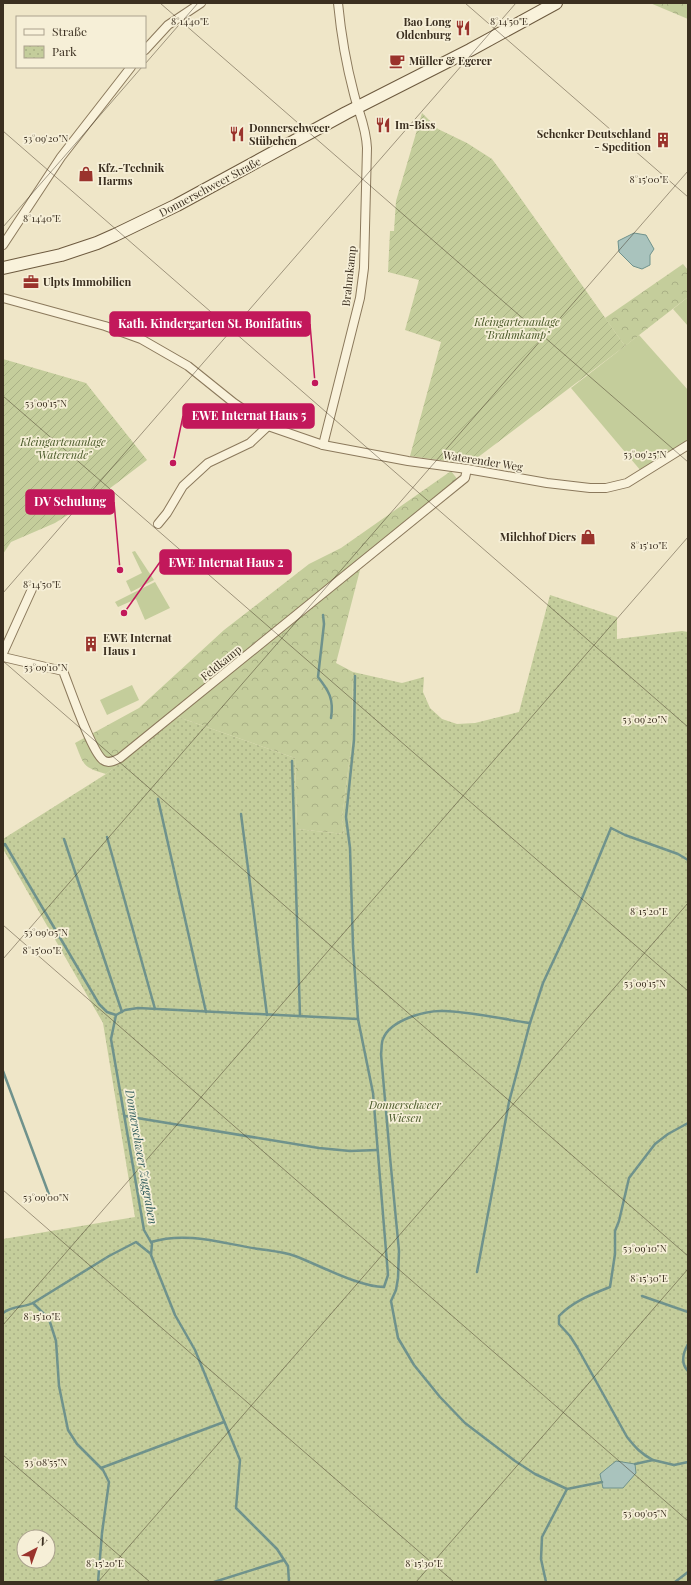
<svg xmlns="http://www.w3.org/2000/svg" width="691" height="1585" viewBox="0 0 691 1585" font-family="'Playfair Display',serif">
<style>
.grass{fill:#c4cd9b}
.forest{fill:url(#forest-crowns)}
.park{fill:url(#park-dots);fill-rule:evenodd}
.garden{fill:url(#garden-furrows)}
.water{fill:#a9c3bd;stroke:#6f928c}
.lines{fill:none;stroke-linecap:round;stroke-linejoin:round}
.stream{stroke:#6f928c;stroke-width:2.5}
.street-casing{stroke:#8b795c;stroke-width:10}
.secondary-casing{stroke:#6d5a3f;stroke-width:14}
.street{stroke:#f9f2db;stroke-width:8}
.secondary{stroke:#f9f2db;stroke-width:12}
.ticks{fill:none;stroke:#3b2f20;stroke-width:1;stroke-opacity:0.45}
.labels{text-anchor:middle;stroke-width:3.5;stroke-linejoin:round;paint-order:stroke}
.poi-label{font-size:11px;font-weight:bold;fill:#3b2f20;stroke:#f6efd7;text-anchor:start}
.street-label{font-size:11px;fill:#3b2f20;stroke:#f6efd7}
.park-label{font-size:11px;font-style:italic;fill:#485827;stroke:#f6efd7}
.water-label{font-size:12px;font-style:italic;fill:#2f5b5b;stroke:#f6efd7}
.ticks-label{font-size:10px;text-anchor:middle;fill:#3b2f20;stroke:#f6efd7;stroke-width:3.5;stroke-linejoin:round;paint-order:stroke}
.leader{fill:none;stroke:#c2185b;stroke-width:1.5}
.callout-dot{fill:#c2185b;stroke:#f6efd7;stroke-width:1.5}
.callout{fill:#c2185b;stroke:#c2185b;stroke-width:1.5}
.callout-label{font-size:12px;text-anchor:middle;font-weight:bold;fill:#fff}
</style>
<defs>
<pattern id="forest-crowns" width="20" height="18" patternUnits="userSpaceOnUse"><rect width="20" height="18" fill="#c4cd9b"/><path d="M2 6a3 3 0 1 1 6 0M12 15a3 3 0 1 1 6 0" fill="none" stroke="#a9b085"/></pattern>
<pattern id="park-dots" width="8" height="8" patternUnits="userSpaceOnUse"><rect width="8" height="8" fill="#c4cd9b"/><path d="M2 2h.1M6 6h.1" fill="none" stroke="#a9b085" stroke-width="1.8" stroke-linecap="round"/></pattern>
<pattern id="garden-furrows" width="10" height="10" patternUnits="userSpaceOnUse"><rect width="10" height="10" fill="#c4cd9b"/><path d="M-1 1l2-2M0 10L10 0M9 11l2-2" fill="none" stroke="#a9b085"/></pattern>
</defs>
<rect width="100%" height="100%" fill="#efe6c8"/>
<!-- grass -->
<g class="grass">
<path d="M688,297V326L673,309Z"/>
<path d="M639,335L688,390V441L641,471L571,388Z"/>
<path d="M135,551L154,580L131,592L126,581L142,573L132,552Z"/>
<path d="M155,582L170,608L145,620L136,599L118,607L115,602Z"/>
<path d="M132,685L139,700L107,715L100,700Z"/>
</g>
<!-- forest -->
<g class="forest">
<path d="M650,3H688V19Z"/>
<path d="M683,264L688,270V297L625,346L605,318Z"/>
<path d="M451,471L458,480L356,565L360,570L336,663L353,672L352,740L342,818L344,834L297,829L295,758L178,717L106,774C82,767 84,765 75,743L139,708L224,630L309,564L341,548Z"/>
</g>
<!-- park -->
<path class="park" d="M550,595L617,617V639L682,631L688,632V1582H3V1239L135,1217L103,1023L3,849V839L106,774L178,717L295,758L297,829L344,834L342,818L352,740L353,672L402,683L424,677L423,692L430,708L442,719L457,724L475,723L519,712ZM24,1537H48V1561H24Z"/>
<!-- garden -->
<g class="garden">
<path d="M422,113L438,129L467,143L492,159L512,186L625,346L469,464L410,456L441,342L405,330L419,280L388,272L390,231H394L396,201Z"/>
<path d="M3,359L86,383L147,460L109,489L55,523L11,542L3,554Z"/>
</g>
<!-- water -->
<g class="water">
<path d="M634,233L646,235L654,249L650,255V265L642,269L633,266L619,252L618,241Z"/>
<path d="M616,1461L635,1464L636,1473L623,1488H603L600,1474Z"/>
</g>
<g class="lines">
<!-- stream -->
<g class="stream">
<path d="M323,615L324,624L318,677C329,691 334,699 331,718"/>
<path d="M292,761L300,1016"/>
<path d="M158,799L206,1012"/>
<path d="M241,814L267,1015"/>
<path d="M107,837L155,1009"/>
<path d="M64,839L122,1012"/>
<path d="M3,846L5,844L99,1004L107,1012L116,1015L111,1039L144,1230L152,1244L151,1255L175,1315L195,1350L240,1460L236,1508L277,1549L288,1566L289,1582"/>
<path d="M116,1015L125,1010L138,1008L358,1019"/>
<path d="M530,1023C502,1019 473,1012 444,1011C426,1010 390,1020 383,1039C381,1043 382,1049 381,1054L390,1157L399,1251L398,1278L396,1290L391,1301L398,1338L414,1365L440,1397L465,1423L515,1461L535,1474L567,1489L602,1482"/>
<path d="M3,1071L51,1200"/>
<path d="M125,1116L319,1148L350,1151L377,1150"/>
<path d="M151,1242C188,1231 224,1244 259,1249C272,1251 283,1252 295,1256C319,1265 359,1287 384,1287L388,1275L373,1093L358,1019L353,946L350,848L346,817L354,740L355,676"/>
<path d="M477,1272L509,1102L530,1023L543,983L578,908L611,828L625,835L678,854L688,860"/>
<path d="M642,1296L688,1312"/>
<path d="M33,1303L49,1319L56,1341L59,1386L68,1430L77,1444L103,1470L109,1482L102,1533L98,1582"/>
<path d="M3,1313C13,1305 23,1308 33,1303L109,1256L136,1242L151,1254"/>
<path d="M688,1344C683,1353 680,1363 688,1371"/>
<path d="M653,1460C641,1454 635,1447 627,1437L577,1347L570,1336L559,1324V1316C572,1302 592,1294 610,1287L615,1254V1231L619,1221L629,1178L655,1144L668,1134L688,1123"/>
<path d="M635,1464L653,1460L674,1465L688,1462"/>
<path d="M101,1468L224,1422"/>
<path d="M214,1582L284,1560"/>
<path d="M546,1582L541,1559L542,1537L567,1489"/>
<path d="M675,1582L688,1572"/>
</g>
<defs>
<g id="street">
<path d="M145,50L168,25L201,3"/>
<path d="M3,245L61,157L131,67"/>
<path d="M3,298L105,326L141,339L188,366L234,403L268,426L323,445L408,461L467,469L547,483L590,488H606L627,483L688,445"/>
<path d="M323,445L360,298L364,268L367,148C366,126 359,114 354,94C346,64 341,34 338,3"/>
<path d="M158,524L167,513L183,486L208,463L250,443L268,426"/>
<path d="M3,653L32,589"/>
<path d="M3,657L63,671C70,688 91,751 103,760C108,764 114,761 120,758L465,478L467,469"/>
</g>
<path id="secondary" d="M3,268L61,255L97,243L115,235L177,205L346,113L470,50L556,3"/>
</defs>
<!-- street casing -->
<use href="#street" class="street-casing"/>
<!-- secondary casing -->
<use href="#secondary" class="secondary-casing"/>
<!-- street -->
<use href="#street" class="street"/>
<!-- secondary -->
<use href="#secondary" class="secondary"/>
</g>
<!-- ticks -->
<path class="ticks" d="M160,3L688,462M465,3L688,197M145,64L198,3M3,131L688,727M3,227L142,67M3,396L688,991M3,593L516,3M3,661L688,1256M3,925L688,1521M3,959L688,171M3,1190L454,1582M3,1325L688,537M3,1455L150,1582M98,1582L688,903M416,1582L688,1269"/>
<!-- icons -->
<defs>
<symbol id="restaurant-bare" viewBox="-9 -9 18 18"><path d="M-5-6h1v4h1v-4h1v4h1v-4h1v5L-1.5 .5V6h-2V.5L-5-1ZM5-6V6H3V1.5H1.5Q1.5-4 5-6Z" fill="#9a332c" stroke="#f6efd7" stroke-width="2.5" paint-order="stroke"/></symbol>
<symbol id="cafe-bare" viewBox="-9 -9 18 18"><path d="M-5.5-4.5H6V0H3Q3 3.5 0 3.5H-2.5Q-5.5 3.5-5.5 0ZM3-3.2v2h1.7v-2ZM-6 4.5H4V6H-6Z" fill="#9a332c" stroke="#f6efd7" stroke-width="2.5" paint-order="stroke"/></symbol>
<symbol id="building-bare" viewBox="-9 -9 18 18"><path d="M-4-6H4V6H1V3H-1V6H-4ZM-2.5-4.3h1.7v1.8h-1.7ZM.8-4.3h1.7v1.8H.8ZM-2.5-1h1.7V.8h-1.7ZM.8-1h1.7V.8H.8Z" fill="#9a332c" stroke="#f6efd7" stroke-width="2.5" paint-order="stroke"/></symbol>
<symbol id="shop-bare" viewBox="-9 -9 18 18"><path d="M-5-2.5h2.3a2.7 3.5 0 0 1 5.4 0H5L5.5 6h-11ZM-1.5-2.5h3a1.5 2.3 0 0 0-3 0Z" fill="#9a332c" stroke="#f6efd7" stroke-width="2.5" paint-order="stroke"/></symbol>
<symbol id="office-bare" viewBox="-9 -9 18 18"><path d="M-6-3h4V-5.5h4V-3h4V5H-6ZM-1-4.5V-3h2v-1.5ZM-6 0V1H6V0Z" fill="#9a332c" stroke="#f6efd7" stroke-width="2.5" paint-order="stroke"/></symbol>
</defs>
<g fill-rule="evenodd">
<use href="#restaurant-bare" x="452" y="17" width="22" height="22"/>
<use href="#cafe-bare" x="386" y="50" width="22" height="22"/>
<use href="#restaurant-bare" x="372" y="114" width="22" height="22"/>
<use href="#restaurant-bare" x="226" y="123" width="22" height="22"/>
<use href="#building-bare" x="652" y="129" width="22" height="22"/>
<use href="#shop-bare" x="75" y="163" width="22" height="22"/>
<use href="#office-bare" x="20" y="271" width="22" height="22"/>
<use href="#shop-bare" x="577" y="526" width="22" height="22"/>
<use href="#building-bare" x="80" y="633" width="22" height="22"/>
</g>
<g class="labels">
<!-- poi labels -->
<g class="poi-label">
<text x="451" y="26" text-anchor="end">Bao Long<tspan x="451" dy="13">Oldenburg</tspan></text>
<text x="409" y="65">Müller &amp; Egerer</text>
<text x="395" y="129">Im-Biss</text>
<text x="249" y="132">Donnerschweer<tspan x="249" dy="13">Stübchen</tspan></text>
<text x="651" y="138" text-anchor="end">Schenker Deutschland<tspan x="651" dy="13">- Spedition</tspan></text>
<text x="98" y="172">Kfz.-Technik<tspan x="98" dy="13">Harms</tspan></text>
<text x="43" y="286">Ulpts Immobilien</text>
<text x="576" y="541" text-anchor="end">Milchhof Diers</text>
<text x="103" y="642">EWE Internat<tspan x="103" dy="13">Haus 1</tspan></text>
</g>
<!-- street labels -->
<g class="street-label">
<text transform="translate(210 187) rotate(-28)" y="4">Donnerschweer Straße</text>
<text transform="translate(349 276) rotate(-84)" y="4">Brahmkamp</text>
<text transform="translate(483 461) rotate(9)" y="4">Waterender Weg</text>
<text transform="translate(221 663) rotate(-39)" y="4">Feldkamp</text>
</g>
<!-- park labels -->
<g class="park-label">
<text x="517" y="326">Kleingartenanlage<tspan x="517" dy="13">"Brahmkamp"</tspan></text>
<text x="63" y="446">Kleingartenanlage<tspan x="63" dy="13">"Waterende"</tspan></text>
<text x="405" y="1109">Donnerschweer<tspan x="405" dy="13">Wiesen</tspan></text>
</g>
<!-- water labels -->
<g class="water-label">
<text transform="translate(141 1157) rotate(80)" y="4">Donnerschweer Zuggraben</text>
</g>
</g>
<g class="ticks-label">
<text x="190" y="25">8°14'40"E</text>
<text x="509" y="25">8°14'50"E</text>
<text x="46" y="142">53°09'20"N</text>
<text x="649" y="183">8°15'00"E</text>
<text x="42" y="222">8°14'40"E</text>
<text x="46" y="407">53°09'15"N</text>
<text x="645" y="458">53°09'25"N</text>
<text x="649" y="549">8°15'10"E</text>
<text x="42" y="588">8°14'50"E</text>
<text x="46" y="671">53°09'10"N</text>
<text x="645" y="723">53°09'20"N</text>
<text x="649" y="915">8°15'20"E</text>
<text x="46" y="936">53°09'05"N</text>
<text x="42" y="954">8°15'00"E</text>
<text x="645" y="987">53°09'15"N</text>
<text x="46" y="1201">53°09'00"N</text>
<text x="645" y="1252">53°09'10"N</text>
<text x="649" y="1282">8°15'30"E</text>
<text x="42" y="1320">8°15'10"E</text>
<text x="46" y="1466">53°08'55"N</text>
<text x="645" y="1517">53°09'05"N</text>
<text x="105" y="1567">8°15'20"E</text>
<text x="424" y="1567">8°15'30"E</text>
</g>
<!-- callouts -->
<path class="leader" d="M315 383L310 324M173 463L183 416M120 570L114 502M124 613L160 562"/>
<g class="callout-dot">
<circle cx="315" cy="383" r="4"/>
<circle cx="173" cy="463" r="4"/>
<circle cx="120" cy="570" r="4"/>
<circle cx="124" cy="613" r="4"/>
</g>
<g class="callout">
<rect x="110" y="312" width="200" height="24" rx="4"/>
<rect x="183" y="404" width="131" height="24" rx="4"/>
<rect x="26" y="490" width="88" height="24" rx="4"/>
<rect x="160" y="550" width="131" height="24" rx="4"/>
</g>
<g class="callout-label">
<text x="210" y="328">Kath. Kindergarten St. Bonifatius</text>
<text x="249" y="420">EWE Internat Haus 5</text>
<text x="70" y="506">DV Schulung</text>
<text x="226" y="567">EWE Internat Haus 2</text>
</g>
<!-- border -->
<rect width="691" height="1585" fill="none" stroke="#3b2f20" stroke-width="8"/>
<!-- legend -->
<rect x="16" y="16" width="130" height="52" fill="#f6efd7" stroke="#aba28e"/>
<rect x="24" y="29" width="20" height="6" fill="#f9f2db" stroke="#aba28e"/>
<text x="52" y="36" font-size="12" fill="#3b2f20">Straße</text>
<rect x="24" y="46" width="20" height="12" fill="url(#park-dots)" stroke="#aba28e"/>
<text x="52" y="56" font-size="12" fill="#3b2f20">Park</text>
<!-- north arrow -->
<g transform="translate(36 1549) rotate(41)"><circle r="19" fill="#f6efd7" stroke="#aba28e"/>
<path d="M0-3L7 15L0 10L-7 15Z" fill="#9a332c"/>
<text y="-6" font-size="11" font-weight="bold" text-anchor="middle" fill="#3b2f20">N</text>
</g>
</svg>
